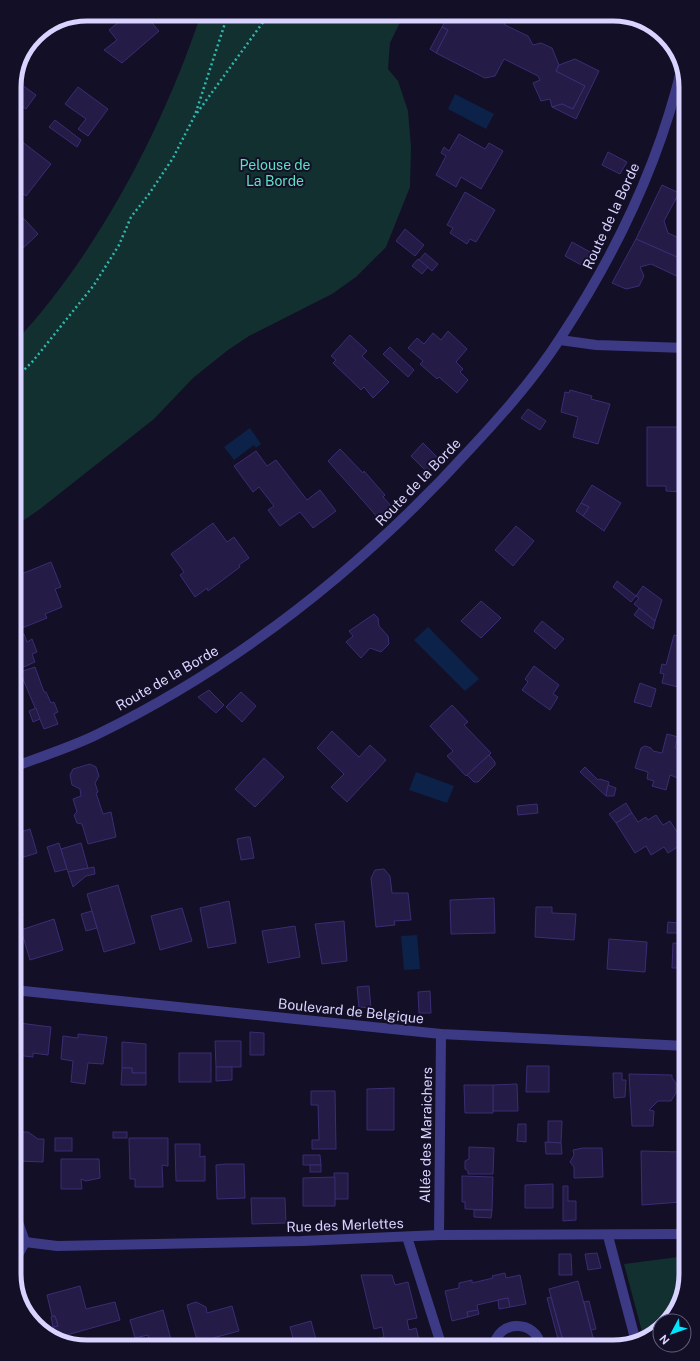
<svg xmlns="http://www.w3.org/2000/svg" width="700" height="1361" viewBox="0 0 700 1361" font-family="'Public Sans',sans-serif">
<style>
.green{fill:#12302f}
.water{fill:#0c2248}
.building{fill:#241b47;stroke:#3b2d73}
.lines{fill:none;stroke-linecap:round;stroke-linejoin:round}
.path{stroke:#2fb8b0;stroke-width:2.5;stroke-dasharray:2 3;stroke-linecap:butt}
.street{stroke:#3d3a85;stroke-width:10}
.labels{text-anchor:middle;stroke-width:4;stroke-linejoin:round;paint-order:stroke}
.park-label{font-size:14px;fill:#5fe0c0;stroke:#130f26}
.street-label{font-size:14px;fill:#d9d4ff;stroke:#130f26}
.rim{fill:none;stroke:#d9d4ff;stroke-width:5}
</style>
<rect width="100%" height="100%" fill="#130f26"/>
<!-- green -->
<g class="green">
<path d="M201,14H404L390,43L388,69L398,81L408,111L411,147L410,187L386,247L356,277L332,294L249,336L228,350L193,378L154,419L40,509L14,527V343C97,255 163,128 201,14Z"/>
<path d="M686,1256V1274L674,1313L662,1316L664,1321H660V1326L644,1339L624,1264Z"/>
</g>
<!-- water -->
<g class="water">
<path d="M455,94L494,114L486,129L448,109Z"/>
<path d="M250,428L261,444L256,448L254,445L234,460L224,447Z"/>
<path d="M428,627L479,679L465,691L414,640Z"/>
<path d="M416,772L454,786L447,803L409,790Z"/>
<path d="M417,935L420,969L404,970L401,936Z"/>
</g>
<!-- building -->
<g class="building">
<path d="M125,14H163L152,23L159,31L122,63L104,50L117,40L109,30L126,16Z"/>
<path d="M449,14H484L493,19L503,16L505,25L528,36L533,45L541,43L552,48L559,65L556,71L585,86L573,109L562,104L552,107L550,99L541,101L533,83L540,80L538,76L504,59L495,76L485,78L436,53L448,30L442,27Z"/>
<path d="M442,27L448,30L436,53L430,49Z"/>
<path d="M575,59L599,71L576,119L552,107L562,104L573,109L585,86L556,71L559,65Z"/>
<path d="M15,80L36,95L26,109L14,101Z"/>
<path d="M78,87L108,109L88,136L78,129L86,119L65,104Z"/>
<path d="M55,120L81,140L77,147L49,127Z"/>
<path d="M459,134L485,149L489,143L503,151L481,189L461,177L456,187L436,175L446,156L441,153L444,147L449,151Z"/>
<path d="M16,137L51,164L26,196L14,187Z"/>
<path d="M608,152L627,162L620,174L602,165Z"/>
<path d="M662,185L679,193L664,221L668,233L684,240L686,238V261L636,239Z"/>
<path d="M465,192L495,210L476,242L470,239L467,244L450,233L453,228L447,225Z"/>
<path d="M14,208L38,234L20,251L14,245Z"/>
<path d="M405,229L424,245L415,256L396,241Z"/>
<path d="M636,239L686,261V272L683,279L651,264L640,267L644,276L639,286L626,289L612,283Z"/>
<path d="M572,242L590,252L583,266L565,256Z"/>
<path d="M14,252L23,261L14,270Z"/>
<path d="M425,253L438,264L432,271L419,260Z"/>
<path d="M418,259L428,267L422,274L412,266Z"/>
<path d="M448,331L467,349L456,362L463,369L460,372L468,380L457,393L439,377L437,379L420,364L423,361L408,348L417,338L424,344L433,333L441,340Z"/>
<path d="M350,335L367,351L362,356L389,382L373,398L364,387L361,390L333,363L336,360L331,356Z"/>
<path d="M390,347L414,370L408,377L383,354Z"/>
<path d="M570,390L592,396L591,399L610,404L598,444L573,437L578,417L561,412L565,392L569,393Z"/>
<path d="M528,409L546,421L540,430L521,418Z"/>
<path d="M647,427H678V450H686V487H684V492L666,491V486H647Z"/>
<path d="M678,433L686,434V450H678Z"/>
<path d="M423,443L439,459L427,472L411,456Z"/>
<path d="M340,449L363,473L364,471L385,495L383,497L392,507L379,519L328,461Z"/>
<path d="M256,451L267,466L276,460L307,500L320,490L336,511L313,528L300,512L280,526L268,510L274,506L259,487L253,492L234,466Z"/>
<path d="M592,485L621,503L604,531L583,516L589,507L581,503Z"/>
<path d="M581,503L589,507L583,516L576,511Z"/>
<path d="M213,523L227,542L234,537L249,558L239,565L240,567L208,591L207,588L195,597L180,575L184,572L171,554Z"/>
<path d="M516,526L534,541L513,566L495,550Z"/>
<path d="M51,562L61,587L55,589L62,607L45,614L47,618L22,628L14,608V577Z"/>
<path d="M617,581L636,596L631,602L613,587Z"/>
<path d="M643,586L662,600L655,621L634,604L639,598L636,596Z"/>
<path d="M481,601L501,618L481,638L461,621Z"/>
<path d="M639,608L655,621L653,629L634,615Z"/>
<path d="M374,614L378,618L379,626L388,636L389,644L381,652L370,648L361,658L346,642L353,636L349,631Z"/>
<path d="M542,621L564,639L555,649L534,631Z"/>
<path d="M24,634L27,642L32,639L37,652L32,654L35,662L19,669L14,657V638Z"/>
<path d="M674,635L686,638V689L662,683L664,674L660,673L662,664L666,665Z"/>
<path d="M534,666L559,685L553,694L558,697L550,710L522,690L528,682L525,679Z"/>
<path d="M35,667L44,692H46L51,703L54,702L58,712L54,714L58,724L44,729L20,672Z"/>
<path d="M640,683L656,689L651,707L634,702Z"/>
<path d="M209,690L224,705L216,713L198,697Z"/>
<path d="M241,692L256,706L242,722L226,707Z"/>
<path d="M452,705L468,722L464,725L491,753L466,776L447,756L453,751L430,726Z"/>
<path d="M36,708L40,719L33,722L29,711Z"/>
<path d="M332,731L359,757L370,745L386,760L347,802L331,787L344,774L317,748Z"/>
<path d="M667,734L678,737L675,748L686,751V778L681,776L680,779L670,775L666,790L652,786L654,781L647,779L648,772L635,768L641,748L645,746L651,748L653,751L662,753Z"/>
<path d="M489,755L495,762V765L478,782H474L467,775Z"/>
<path d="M264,758L284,777L255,807L235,789Z"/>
<path d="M90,764L96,767L99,776L95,783L98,792L96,793L103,814L111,812L116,837L88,844L82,824L77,823L74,815L77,812L73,799L81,796L80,789L72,785L70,775L73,769Z"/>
<path d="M585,767L598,780L600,779L609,782L606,796L580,772Z"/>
<path d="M608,785L616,788L614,796H606Z"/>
<path d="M626,803L632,813L616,823L609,814Z"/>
<path d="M537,804L538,813L518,815L517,806Z"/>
<path d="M632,813L638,822L646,817L648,820L656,815L663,825L670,821L684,843L668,853L664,847L651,855L646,846L635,853L616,823Z"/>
<path d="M30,829L37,853L14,860V834Z"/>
<path d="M247,837H250L254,858L241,860L237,839Z"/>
<path d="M59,843L67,869L55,872L47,847Z"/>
<path d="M81,843L88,868L68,872L61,849Z"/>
<path d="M94,867L95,874L86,876L73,887L68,872Z"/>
<path d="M384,869L390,876L392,893H408L411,920L394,921L395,925L376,927L371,878L375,870Z"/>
<path d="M118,885L135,943L104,952L87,894Z"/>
<path d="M494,898L495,933L451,934L450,900Z"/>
<path d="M229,901L236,943L208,948L200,908Z"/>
<path d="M20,903L23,915L14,917V905Z"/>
<path d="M536,907H552V913L576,914L574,940L535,937Z"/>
<path d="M182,908L192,941L160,950L151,916Z"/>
<path d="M92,911L97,928L86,931L81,914Z"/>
<path d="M54,919L63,950L30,960L21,930Z"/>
<path d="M344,921L347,961L322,964L315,924Z"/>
<path d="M668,922L678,923V933H667Z"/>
<path d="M295,926L300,957L268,963L262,931Z"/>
<path d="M609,939L647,942L645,972L607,969Z"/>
<path d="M673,943L686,944V968H672Z"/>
<path d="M369,986L371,1008L359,1007L357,987Z"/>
<path d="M430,991L431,1013H419L418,992Z"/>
<path d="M14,1022L19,1023L15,1055L14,1054Z"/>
<path d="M19,1023L51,1027L48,1055L33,1053V1057L15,1055Z"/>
<path d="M250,1032L264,1033V1055H250Z"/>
<path d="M78,1034L107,1037L103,1064L88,1063L85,1084L71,1082L73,1061L61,1059L63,1036L78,1038Z"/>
<path d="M215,1041H241V1067H216Z"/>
<path d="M122,1042L146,1044V1073H132V1068H122Z"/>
<rect x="179" y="1053" width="32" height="29"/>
<path d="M527,1066H549V1092H526Z"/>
<path d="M216,1067H232V1080L216,1081Z"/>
<path d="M122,1068H132V1073H146V1085H121Z"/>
<path d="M613,1073H622V1080H626L625,1097L614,1098Z"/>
<path d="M629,1074L672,1075V1078L676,1083V1093L671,1101H658L649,1110L654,1111L653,1126H632Z"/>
<path d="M517,1084L518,1111H493V1085Z"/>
<path d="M464,1085H493V1113H465Z"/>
<path d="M394,1088V1130H367V1089Z"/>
<path d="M311,1091H335L336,1149H312V1140H319L318,1105H311Z"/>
<path d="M548,1121H562L561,1143H548Z"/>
<path d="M518,1124H526V1142L517,1141Z"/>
<path d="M14,1132H28L38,1139H44L43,1162L18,1161V1152L14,1151Z"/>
<rect x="113" y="1132" width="14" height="6"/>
<rect x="55" y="1138" width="17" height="13"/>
<path d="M129,1138H168V1166L162,1165L163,1187H135V1179H130Z"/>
<path d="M545,1142L561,1143L562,1154H546Z"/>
<path d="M175,1144H200V1157L205,1156V1181H176Z"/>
<path d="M469,1147L494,1148L493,1174H468V1171L465,1169V1161L469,1159Z"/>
<path d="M583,1148H602L603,1177L574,1178V1167L570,1162L574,1155L573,1150Z"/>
<path d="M641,1151L683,1152L682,1166L685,1169L686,1181L683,1185L681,1202L642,1205Z"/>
<path d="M303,1155H320L321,1165H303Z"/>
<path d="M61,1159H99L100,1178L86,1181L81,1179L82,1189H61Z"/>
<path d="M226,1164H244L245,1198L217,1199L216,1165Z"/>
<rect x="310" y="1165" width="11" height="7"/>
<path d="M334,1173H348V1199H335Z"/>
<path d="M462,1176L493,1177L492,1210L465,1209V1202H462Z"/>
<path d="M335,1177V1206H303V1178Z"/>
<path d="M553,1184V1208H525V1185Z"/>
<path d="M563,1186H568V1201H576V1220L563,1221Z"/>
<path d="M251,1198H285L286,1223L252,1224Z"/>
<path d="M474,1210H492L491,1218L474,1217Z"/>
<path d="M597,1253L601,1268L588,1270L585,1254Z"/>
<path d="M559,1254H571L572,1275H559Z"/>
<path d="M505,1273L506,1278L520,1275L526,1304L510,1307L508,1298L477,1305L478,1310L467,1312L468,1317L452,1321L445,1291L459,1288V1283L472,1280V1283L493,1278L492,1276Z"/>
<path d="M361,1275H392L395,1285L408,1282L417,1318L407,1320L409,1330L416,1328L421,1347H359L358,1343L384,1337L382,1327L374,1329Z"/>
<path d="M578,1281L591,1330L596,1347H567L566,1344H564L551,1297L549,1289Z"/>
<path d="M80,1286L86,1309L115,1302L120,1320L56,1338L53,1327L58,1326L55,1316H52L47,1295Z"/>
<path d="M551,1297L562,1338L558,1339L547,1298Z"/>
<path d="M508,1298L510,1307L499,1309L498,1300Z"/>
<path d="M589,1301L596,1329L591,1330L584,1302Z"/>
<path d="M196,1302L206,1307L207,1313L232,1306L239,1331L213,1338L215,1345L199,1347L187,1305Z"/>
<path d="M163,1310L173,1347H155L152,1339L149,1340L148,1335L135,1338L130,1320Z"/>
<path d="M478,1310L479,1314L468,1317L467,1312Z"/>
<path d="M674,1313L666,1321H664L662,1316Z"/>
<path d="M55,1316L58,1326L53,1327L51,1317Z"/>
<path d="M311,1321L318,1347H294L295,1346L290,1327Z"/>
</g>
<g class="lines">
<!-- path -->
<g class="path">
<path d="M197,113L269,14"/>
<path d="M14,380L33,361L94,285L119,245L131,217L149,194L173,158L195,115L228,14"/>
</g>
<!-- street -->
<g class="street">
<path d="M35,37L53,23"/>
<path d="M560,340L596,345L686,348"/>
<path d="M14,767C42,756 72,747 98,734C241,664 366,564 472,447C503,414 537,375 561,337C615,255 659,163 682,67"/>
<path d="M14,990L441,1034L686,1046"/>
<path d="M14,1216L18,1222L25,1242"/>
<path d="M439,1235L441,1034"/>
<path d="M608,1236L636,1342"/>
<path d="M407,1237L442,1347"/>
<path d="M25,1242L57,1246L302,1241L439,1235L686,1234"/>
<path d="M14,1257L19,1253L25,1242"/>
<path d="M494,1347C497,1319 537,1319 541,1347"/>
</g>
</g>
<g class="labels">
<!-- park labels -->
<g class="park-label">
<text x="275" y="170">Pelouse de<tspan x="275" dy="16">La Borde</tspan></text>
</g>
<!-- street labels -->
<g class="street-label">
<text transform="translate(611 216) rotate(-65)" y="5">Route de la Borde</text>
<text transform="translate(418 482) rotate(-46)" y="5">Route de la Borde</text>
<text transform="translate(167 678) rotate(-30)" y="5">Route de la Borde</text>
<text transform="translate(351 1011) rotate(6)" y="5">Boulevard de Belgique</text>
<text transform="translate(426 1135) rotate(-89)" y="5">Allée des Maraichers</text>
<text transform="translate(345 1225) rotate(-2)" y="5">Rue des Merlettes</text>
</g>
</g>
<!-- crop -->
<path d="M0 0H700V1361H0ZM87 21H613A66 66 0 0 1 679 87V1274A66 66 0 0 1 613 1340H87A66 66 0 0 1 21 1274V87A66 66 0 0 1 87 21Z" fill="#130f26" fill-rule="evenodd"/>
<path class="rim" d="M87 21H613A66 66 0 0 1 679 87V1274A66 66 0 0 1 613 1340H87A66 66 0 0 1 21 1274V87A66 66 0 0 1 87 21Z"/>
<!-- north arrow -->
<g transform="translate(672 1333) rotate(229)"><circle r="19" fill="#130f26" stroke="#625e7d"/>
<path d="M0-3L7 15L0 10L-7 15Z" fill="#00e5ff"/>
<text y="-6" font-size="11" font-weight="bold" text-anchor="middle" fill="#d9d4ff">N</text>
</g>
</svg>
